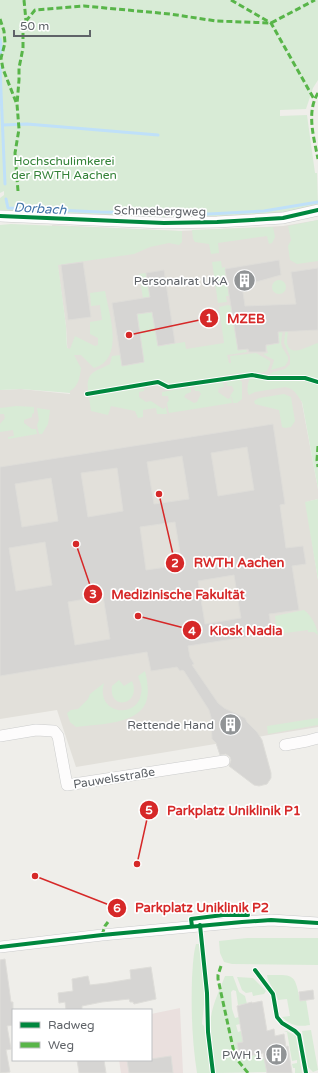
<svg xmlns="http://www.w3.org/2000/svg" width="318" height="1073" viewBox="0 0 318 1073" font-family="'Varela Round',sans-serif">
<style>
.education{fill:#e2e0da}
.medical{fill:#eae0de}
.green{fill:#d8ebd6}
.lines{fill:none;stroke-linecap:round;stroke-linejoin:round}
.stream{stroke:#bfe0f9;stroke-width:3}
.building{fill:#d6d5d3;stroke:#deddd9;fill-rule:evenodd}
.street-casing{stroke:#cbcccc;stroke-width:12}
.street{stroke:#fdfcfc;stroke-width:11}
.quiet{stroke:#58b549;stroke-width:3;stroke-dasharray:6 3;stroke-linecap:butt}
.cycleway-casing{stroke:#fff;stroke-width:6}
.cycleway{stroke:#00873e;stroke-width:4}
.labels{text-anchor:middle;stroke-width:3.5;stroke-linejoin:round;paint-order:stroke}
.park-label{font-size:12px;fill:#348238;stroke:#fff}
.street-label{font-size:12px;fill:#5f6368;stroke:#fff}
.poi-label{font-size:12px;fill:#5f6368;stroke:#fff;text-anchor:end}
.water-label{font-size:13px;font-style:italic;fill:#4174aa;stroke:#fff}
.leader{fill:none;stroke:#d62828;stroke-width:1.5}
.callout-dot{fill:#d62828;stroke:#fff;stroke-width:1.5}
.mark-label{font-size:12px;text-anchor:middle;font-weight:bold;fill:#fff}
.callout-label{font-size:13px;text-anchor:middle;font-weight:bold;fill:#d62828;stroke:#fff;stroke-width:3.5;stroke-linejoin:round;paint-order:stroke}
</style>
<rect width="100%" height="100%" fill="#efeeea"/>
<!-- education -->
<path class="education" d="M318,220V361L296,371L318,489V499L306,502L318,580V727L76,767L57,710L0,719V390L21,389L70,394L66,326L52,225L179,231L283,226Z"/>
<!-- medical -->
<path class="medical" d="M180,1008L183,1073H121L119,1060H151V1014Z"/>
<!-- green -->
<g class="green">
<path d="M0,0H318V80L313,88L306,109L280,110V116L307,115L315,173H317L318,206L293,211L266,215L173,218L46,212H0V198L4,195V191L0,193Z"/>
<path d="M318,220V261L297,264L290,260L288,246L291,240L288,226Z"/>
<path d="M11,224L182,231V242L179,245L169,243L150,247L134,254L58,265L66,326L67,348L70,349L75,336L95,346L98,345V338L90,334V322L102,320L100,305L91,306L90,293L105,291C109,314 125,359 94,368L81,355H74L81,368C80,377 78,387 70,391V393L21,389L0,390V225Z"/>
<path d="M273,227L275,237L272,243L269,244L267,236L218,243L219,253L211,254L209,244L195,242L193,239L192,230Z"/>
<path d="M221,261L222,268L225,267V269L229,296H226L227,302L218,303L212,262Z"/>
<path d="M146,273L158,346L185,342L186,349L224,343L219,307L228,305L231,306L238,350L246,349L247,352L227,355L229,363H231L230,356L256,353L270,361V364L267,371C259,375 248,372 239,373L169,385L162,381H158L89,392L88,391C86,371 95,372 110,364L112,356L121,355L122,366L144,362L137,314H141L139,298H143L139,274Z"/>
<circle cx="279" cy="287" r="7"/>
<path d="M277,305H282L283,328L281,343L282,347L288,357V361L285,366L271,370L274,360L263,354L268,353L266,346L279,343Z"/>
<path d="M286,324C289,332 287,334 287,342C289,360 311,344 318,343V489L302,402C297,395 294,388 285,387L255,392L249,395C246,391 248,382 250,378L266,377L273,372L285,369L290,364V356L284,343Z"/>
<path d="M239,379L242,382V399L237,403H233L232,398L230,396L234,390L232,386H227V381Z"/>
<path d="M223,382L224,387L219,388L218,392L228,399L231,397L232,403L169,413L167,403L169,400L168,396H162V392L191,387V392L186,394L184,397L194,403L197,402L201,394L199,391H195L194,386Z"/>
<path d="M144,387V391L139,392V397L146,402L151,401L163,409L166,407L167,414H157L156,408L143,410V417L138,418L135,411L111,406L108,415L91,411L89,397Z"/>
<path d="M284,394L291,397L295,421L291,427L285,428L282,427L279,410L255,404L254,401L259,398Z"/>
<path d="M16,406L34,407V413L32,414V417L24,420V423L32,429H36L37,434L8,439V437L14,436L13,430L0,432V424L5,418L4,414H0V408Z"/>
<path d="M37,408L50,410L48,424L42,434H39L37,425L39,420Z"/>
<path d="M318,499V580L305,502Z"/>
<path d="M304,610C311,615 317,626 318,635L314,632H308V630L278,634L275,616Z"/>
<path d="M145,671C147,679 149,690 147,699C141,725 97,724 76,727L70,722L67,713L71,710L78,709L88,699L90,694L104,683C95,714 137,720 141,694C143,688 140,682 138,676Z"/>
<path d="M119,680L124,686L132,681C142,706 108,711 112,686Z"/>
<path d="M318,718V725L268,734L267,726Z"/>
<path d="M247,938H318V965L232,964L224,962L220,953L219,941Z"/>
<path d="M196,944H200L205,995L202,1024L204,1026L211,1073H197C192,1041 191,1010 192,978C193,966 193,955 196,944Z"/>
<path d="M267,975C294,975 295,973 300,1001L306,1000L310,1025C298,1027 292,1026 282,1017L290,1016L287,999L278,1000C276,991 267,982 267,975Z"/>
<path d="M225,976H233L239,992L245,996L247,1004L238,1005L236,991L233,990L231,992L232,1009L235,1018L239,1017L240,1024L236,1025L238,1032L241,1031L243,1042L237,1043L240,1057L256,1055V1052H259V1057L261,1056L262,1059L264,1058L267,1072L216,1073C213,1055 208,1036 211,1017C213,1003 220,989 225,976Z"/>
<path d="M237,977L253,978L266,991L264,994L253,996L252,992L246,993L242,990Z"/>
<path d="M311,1030L318,1070L313,1072L308,1067L302,1031Z"/>
<path d="M284,1031H287L296,1036L302,1073H295V1068H293L292,1064L297,1063V1060L292,1061L287,1032Z"/>
</g>
<g class="lines">
<!-- stream -->
<g class="stream">
<path d="M0,39L1,47L0,58"/>
<path d="M0,68L5,184"/>
<path d="M3,125L27,124L158,135"/>
<path d="M6,199L8,208L100,212L209,214L264,211L318,202"/>
</g>
</g>
<!-- building -->
<g class="building">
<path d="M279,260L281,275L242,286L245,306L296,304L291,272L318,268V330L278,332L279,343L266,345V352H249L248,349L238,350L225,269Z"/>
<path d="M83,262L91,317L68,320L61,265Z"/>
<path d="M164,270L175,343L158,346L152,312L137,314L144,362L122,366L112,303L150,297L146,273Z"/>
<path d="M273,424L285,504L280,505L286,548L303,546L306,564L292,566L299,610L269,614L272,633L188,646L190,657L194,664L192,665L218,703L224,708L245,718L247,722L257,732L262,740L271,773V778L267,784L259,786L254,785L229,766L231,760L230,757L226,754L220,755L216,743L212,739L211,717L209,710L184,671L182,670L180,671L177,667L151,671L147,652L0,676V467ZM247,447L254,490L218,496L211,453ZM182,456L189,499L154,504L147,462ZM117,468L123,511L88,517L81,473ZM51,478L58,521L22,527L15,484ZM175,522L182,565L146,570L140,527ZM45,542L52,585L16,591L9,548ZM234,575L241,618L205,624L198,581ZM103,596L110,639L75,645L68,602Z"/>
<path d="M5,959L11,1002H13V1025L7,1026L11,1049L6,1050L10,1072L0,1073V960Z"/>
<path d="M151,967L156,999L134,1004L133,1002H130L129,999L102,1002L82,1006V1010H66L65,1002L59,1003L58,993L73,991L72,979L88,976L90,985L107,983L131,979L130,970Z"/>
<path d="M313,990L314,999L300,1001L299,992Z"/>
<path d="M262,1001L267,1031L274,1029L275,1036L284,1034L286,1047L288,1046L292,1073H267L263,1053L240,1058L237,1043L243,1042L237,1006L252,1002V1003Z"/>
<path d="M171,1056L173,1073H129L127,1060H151V1059Z"/>
<path d="M77,1060H104L106,1073H79Z"/>
</g>
<g class="lines">
<defs>
<g id="street">
<path d="M0,216L164,223L217,222L283,218L318,210"/>
<path d="M0,736L36,730L54,731L58,736L67,785L224,761"/>
<path d="M285,745L307,741L318,738"/>
<path d="M0,947L102,935L242,922L271,920L318,923"/>
</g>
</defs>
<!-- street casing -->
<use href="#street" class="street-casing"/>
<!-- street -->
<use href="#street" class="street"/>
<!-- quiet -->
<g class="quiet">
<path d="M24,0L26,21"/>
<path d="M231,0L271,23L314,99"/>
<path d="M0,19L4,31L5,43L1,58L3,69L16,102"/>
<path d="M318,93C306,112 314,138 318,159"/>
<path d="M18,191L15,153L19,129L17,104L19,80V68L23,48V33L26,21L35,10L84,6L170,14L216,21L271,23L315,0"/>
<path d="M318,446L317,460L318,467"/>
<path d="M102,935L105,926L108,922"/>
<path d="M221,966L218,975V979L235,1057L248,1073"/>
</g>
<defs>
<g id="cycleway">
<path d="M0,216L164,223L217,222L283,218L318,210"/>
<path d="M87,394L158,382L168,387L252,375L268,378H305L318,382"/>
<path d="M200,925L207,993L208,1032L213,1073"/>
<path d="M192,926L191,919L223,915H248"/>
<path d="M0,947L102,935L242,922L271,920L318,923"/>
<path d="M255,970L273,994L277,1017L282,1023L295,1031L299,1035L306,1073"/>
</g>
</defs>
<!-- cycleway casing -->
<use href="#cycleway" class="cycleway-casing"/>
<!-- cycleway -->
<use href="#cycleway" class="cycleway"/>
</g>
<!-- icons -->
<defs>
<symbol id="building-disc" viewBox="-11 -11 22 22"><circle r="9.5" fill="#919496" stroke="#fff"/><path d="M-4-6H4V6H1V3H-1V6H-4ZM-2.5-4.3h1.7v1.8h-1.7ZM.8-4.3h1.7v1.8H.8ZM-2.5-1h1.7V.8h-1.7ZM.8-1h1.7V.8H.8Z" fill="#fff"/></symbol>
</defs>
<g fill-rule="evenodd">
<use href="#building-disc" x="232" y="268" width="25" height="25"/>
<use href="#building-disc" x="218" y="712" width="25" height="25"/>
<use href="#building-disc" x="264" y="1042" width="25" height="25"/>
</g>
<g class="labels">
<!-- park labels -->
<g class="park-label">
<text x="64" y="165">Hochschulimkerei<tspan x="64" dy="14">der RWTH Aachen</tspan></text>
</g>
<!-- street labels -->
<g class="street-label">
<text transform="translate(160 211) rotate(1)" y="4">Schneebergweg</text>
<text transform="translate(114 778) rotate(-9)" y="4">Pauwelsstraße</text>
</g>
<!-- poi labels -->
<g class="poi-label">
<text x="228" y="285">Personalrat UKA</text>
<text x="214" y="729">Rettende Hand</text>
<text x="262" y="1059">PWH 1</text>
</g>
<!-- water labels -->
<g class="water-label">
<text transform="translate(40 208) rotate(3)" y="5">Dorbach</text>
</g>
</g>
<!-- callouts -->
<path class="leader" d="M129 335L209 318M159 494L175 563M76 544L93 594M138 616L192 630M137 864L149 810M35 876L117 908"/>
<g class="callout-dot">
<circle cx="129" cy="335" r="4"/>
<circle cx="159" cy="494" r="4"/>
<circle cx="76" cy="544" r="4"/>
<circle cx="138" cy="616" r="4"/>
<circle cx="137" cy="864" r="4"/>
<circle cx="35" cy="876" r="4"/>
<circle cx="209" cy="318" r="10"/>
<circle cx="175" cy="563" r="10"/>
<circle cx="93" cy="594" r="10"/>
<circle cx="192" cy="630" r="10"/>
<circle cx="149" cy="810" r="10"/>
<circle cx="117" cy="908" r="10"/>
</g>
<g class="mark-label">
<text x="209" y="322">1</text>
<text x="175" y="567">2</text>
<text x="93" y="598">3</text>
<text x="192" y="635">4</text>
<text x="149" y="814">5</text>
<text x="117" y="912">6</text>
</g>
<g class="callout-label">
<text x="246" y="323">MZEB</text>
<text x="239" y="567">RWTH Aachen</text>
<text x="178" y="599">Medizinische Fakultät</text>
<text x="246" y="635">Kiosk Nadia</text>
<text x="234" y="815">Parkplatz Uniklinik P1</text>
<text x="202" y="912">Parkplatz Uniklinik P2</text>
</g>
<!-- legend -->
<rect x="12" y="1009" width="140" height="52" fill="#ffffff" stroke="#bfc1c3"/>
<rect x="20" y="1022" width="20" height="6" fill="#00873e" stroke="#bfc1c3"/>
<text x="48" y="1029" font-size="12" fill="#5f6368">Radweg</text>
<rect x="20" y="1042" width="20" height="6" fill="#58b549" stroke="#bfc1c3"/>
<text x="48" y="1049" font-size="12" fill="#5f6368">Weg</text>
<!-- scale -->
<path d="M14 30v6h76v-6" fill="none" stroke="#5f6368" stroke-width="2"/>
<text x="20" y="30" font-size="12" fill="#5f6368" stroke="#ffffff" stroke-width="3" paint-order="stroke">50 m</text>
</svg>
